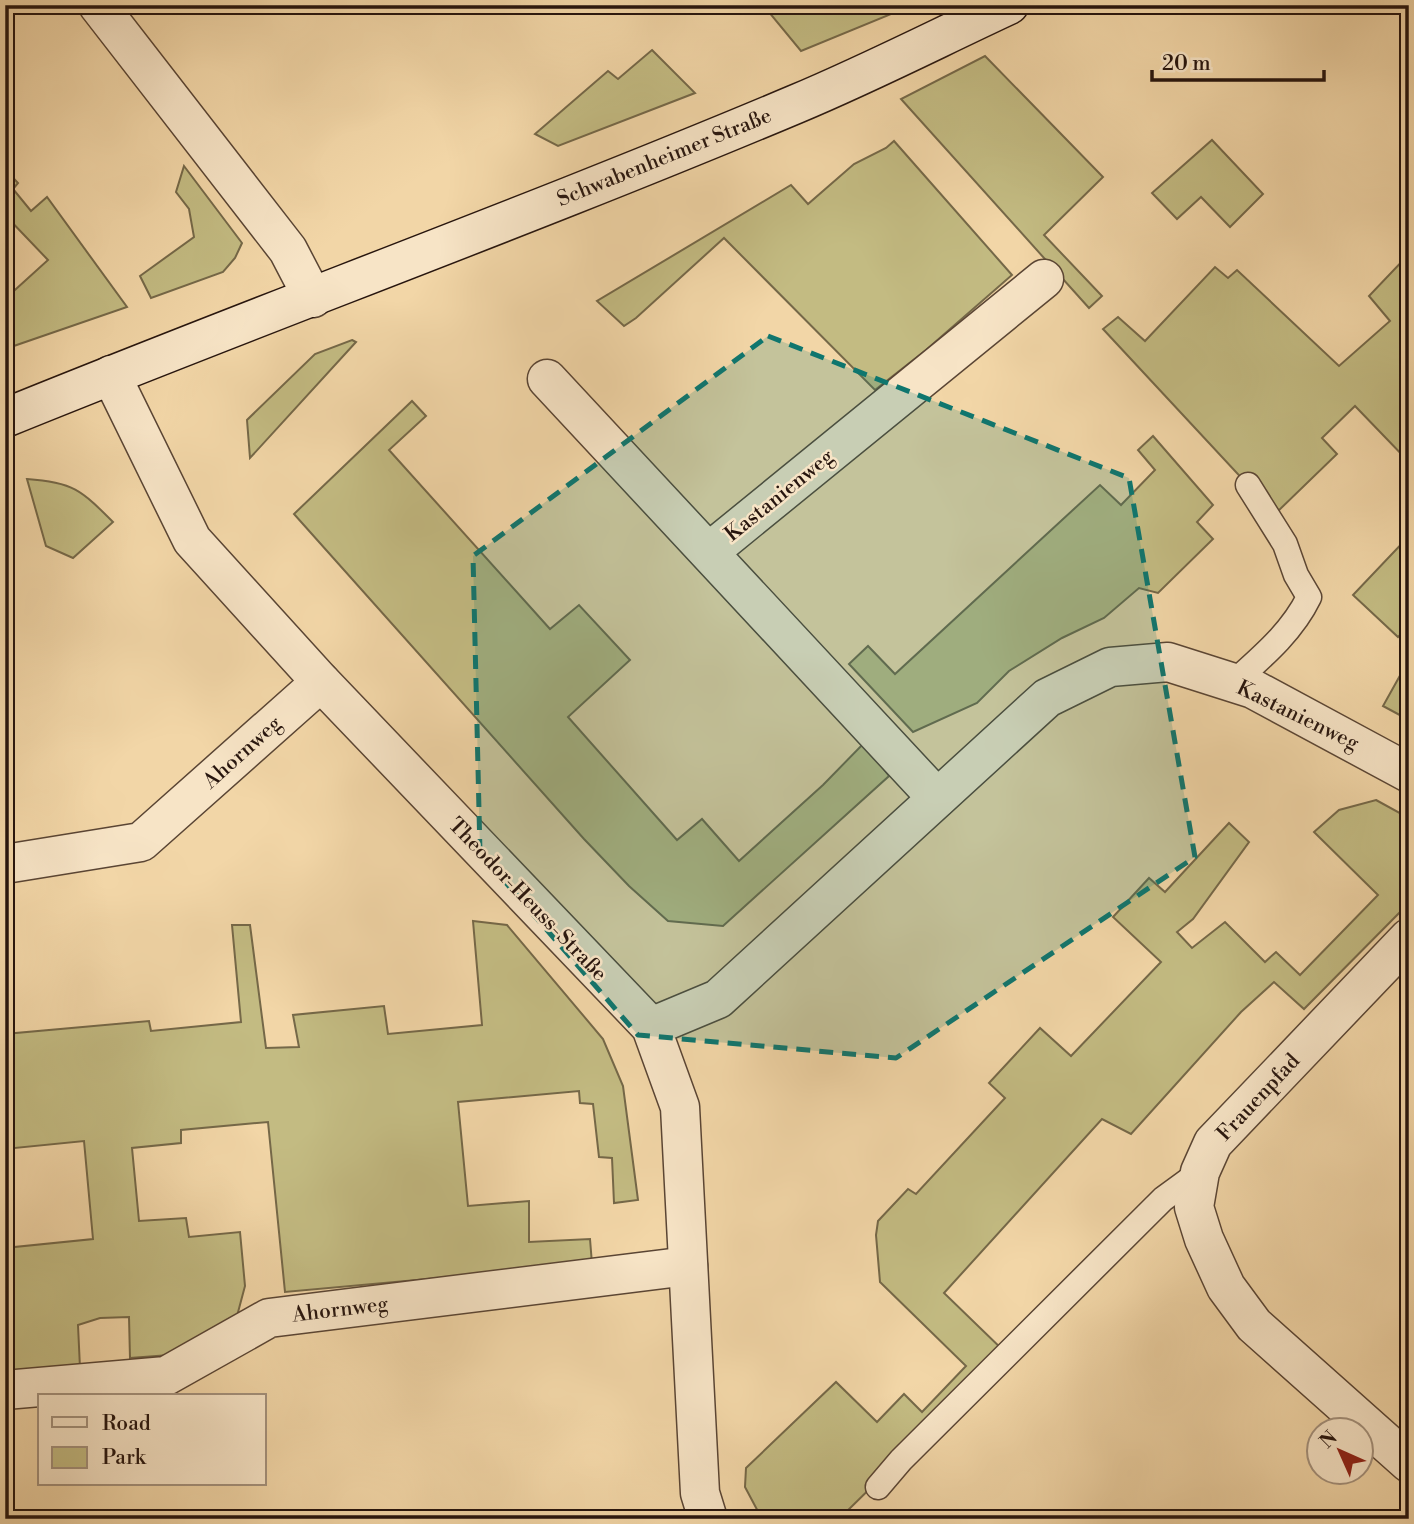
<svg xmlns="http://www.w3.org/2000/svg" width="1414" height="1524" viewBox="0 0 1414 1524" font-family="'Libre Bodoni',serif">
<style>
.green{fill:#c3bb82;stroke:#756848;stroke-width:2}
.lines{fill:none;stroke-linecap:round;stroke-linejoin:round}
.lane-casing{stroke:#5a4534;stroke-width:27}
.street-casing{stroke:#5a4534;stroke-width:41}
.secondary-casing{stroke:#27150e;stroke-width:41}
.lane{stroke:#f7e4c6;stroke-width:24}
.street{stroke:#f7e4c6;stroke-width:38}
.secondary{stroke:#f7e4c6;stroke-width:38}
.marked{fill:#0f766e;fill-opacity:0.2;stroke:#0f766e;stroke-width:5;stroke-dasharray:14 9;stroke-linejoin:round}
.labels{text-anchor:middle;stroke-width:5;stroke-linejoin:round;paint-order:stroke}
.street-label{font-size:21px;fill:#27150e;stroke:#f7e4c6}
</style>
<rect width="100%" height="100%" fill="#f2d6a7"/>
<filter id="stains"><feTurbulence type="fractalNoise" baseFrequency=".00286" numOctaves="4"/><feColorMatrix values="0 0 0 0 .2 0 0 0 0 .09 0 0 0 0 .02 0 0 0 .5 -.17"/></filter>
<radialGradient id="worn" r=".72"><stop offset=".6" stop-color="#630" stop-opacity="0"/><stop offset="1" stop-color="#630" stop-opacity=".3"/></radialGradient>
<!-- green -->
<g class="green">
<path d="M763,5H900L901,10L801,51Z"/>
<path d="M652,50L695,93L558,146L535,134L608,71L618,79Z"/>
<path d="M985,56L1103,177L1044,235L1102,296L1089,308L901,99Z"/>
<path d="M1212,140L1263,194L1230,227L1201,197L1177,219L1152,193Z"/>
<path d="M894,141L1012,275L926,350L875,390L724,238L636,318L624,326L597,301L791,185L808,204L854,164L886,148Z"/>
<path d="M184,166L242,243L235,258L223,272L151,298L140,276L194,237L189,209L176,192Z"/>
<path d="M5,169L18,183L13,189L31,211L47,197L127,307L5,349V299L48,260L5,215Z"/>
<path d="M1409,254V462L1355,406L1322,438L1337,454L1275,514L1103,329L1118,317L1145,341L1215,267L1228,278L1237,270L1339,366L1390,321L1369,296Z"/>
<path d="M352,340L356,342L250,458L247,420L315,354Z"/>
<path d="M412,401L426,416L389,450L550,629L579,605L630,660L568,717L677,840L702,819L739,861L823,785L864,743L889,776L723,926L668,921L629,886L584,839L294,514Z"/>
<path d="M1153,436L1213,505L1197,522L1213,539L1158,593L1139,588L1104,618L1062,638L1009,671L977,703L913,732L849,664L868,646L895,674L1100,485L1121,505L1155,470L1138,450Z"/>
<path d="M27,479C73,482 81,490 113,522L73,558L46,546Z"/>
<path d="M1409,536V626L1398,637L1353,595Z"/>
<path d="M1409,666V720L1383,706L1402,672Z"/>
<path d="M1376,800L1409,818V903L1304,1009L1274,982L1241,1012L1131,1134L1102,1119L944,1293L1007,1354L839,1519H762L745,1487L746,1468L836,1382L877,1422L904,1394L922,1412L966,1366L880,1282L876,1235L878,1221L908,1189L916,1194L1005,1098L989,1083L1040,1028L1071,1056L1161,962L1113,917L1149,878L1165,892L1229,823L1249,842L1193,919L1177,932L1192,948L1225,922L1265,962L1276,952L1300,975L1378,895L1314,832L1339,810Z"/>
<path d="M473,921L507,925L603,1039L623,1086L638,1200L614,1203L612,1158L599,1157L593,1104L580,1103L579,1091L458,1102L468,1206L529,1201V1242L590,1239L592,1264L285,1292L268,1122L181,1130V1143L132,1148L139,1221L186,1218L189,1237L240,1232L245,1286L237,1316L196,1353L130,1358L129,1317L100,1318L78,1325L80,1368L5,1376V1248L93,1239L84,1141L5,1149V1034L149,1021L151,1031L241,1022L232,925H250L266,1048L299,1047L293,1015L384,1006L388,1034L482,1025Z"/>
</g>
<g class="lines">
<defs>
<g id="lane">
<path d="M1233,683C1262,657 1292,632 1309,597L1296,575L1285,544L1248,485"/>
<path d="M878,1487L901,1460L1163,1199L1200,1172"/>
</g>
<g id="street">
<path d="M98,5L288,250L313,298"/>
<path d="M111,375L192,540L321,682L651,1027L680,1107L700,1493L708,1519"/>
<path d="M547,379L937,798"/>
<path d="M709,552L1044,279"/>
<path d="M5,864L141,842L321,682"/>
<path d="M1409,938L1213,1143L1200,1172L1194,1207L1204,1239L1226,1287L1254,1325L1409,1463"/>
<path d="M651,1027L718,999L1047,698L1110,667L1168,662L1253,689L1409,773"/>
<path d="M5,1390L166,1376L269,1318L688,1266"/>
</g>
<path id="secondary" d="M5,418C268,311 535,214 796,104C868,74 938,38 1009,5"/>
</defs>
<!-- lane casing -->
<use href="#lane" class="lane-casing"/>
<!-- street casing -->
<use href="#street" class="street-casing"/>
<!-- secondary casing -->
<use href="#secondary" class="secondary-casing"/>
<!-- lane -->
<use href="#lane" class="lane"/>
<!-- street -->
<use href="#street" class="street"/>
<!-- secondary -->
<use href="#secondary" class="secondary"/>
</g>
<!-- marked area -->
<path class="marked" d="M768,336L1129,478L1195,857L896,1058L638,1035L480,853L473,556Z"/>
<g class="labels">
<!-- street labels -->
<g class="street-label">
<text transform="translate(664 157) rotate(-22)" y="7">Schwabenheimer Straße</text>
<text transform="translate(779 495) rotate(-39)" y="7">Kastanienweg</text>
<text transform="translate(1298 715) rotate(26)" y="7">Kastanienweg</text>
<text transform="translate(242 752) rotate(-42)" y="7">Ahornweg</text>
<text transform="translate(528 899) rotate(46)" y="7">Theodor-Heuss-Straße</text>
<text transform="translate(1258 1097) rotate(-47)" y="7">Frauenpfad</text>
<text transform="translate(340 1309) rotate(-7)" y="7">Ahornweg</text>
</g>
</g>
<!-- margin -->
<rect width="1414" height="1524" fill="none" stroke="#f2d6a7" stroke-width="28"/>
<rect x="7" y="7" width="1400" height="1510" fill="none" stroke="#27150e" stroke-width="3.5"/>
<rect x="14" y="14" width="1386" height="1496" fill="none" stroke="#27150e" stroke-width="2"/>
<!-- legend -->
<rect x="38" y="1394" width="228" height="91" fill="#f7e4c6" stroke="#a4917c" stroke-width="2"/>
<rect x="52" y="1417" width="35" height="10" fill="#f7e4c6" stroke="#a4917c" stroke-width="2"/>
<text x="102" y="1430" font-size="21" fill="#27150e">Road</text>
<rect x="52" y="1447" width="35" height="21" fill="#c3bb82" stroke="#a4917c" stroke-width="2"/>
<text x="102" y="1464" font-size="21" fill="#27150e">Park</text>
<!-- north arrow -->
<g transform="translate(1340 1451) rotate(315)"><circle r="33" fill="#f7e4c6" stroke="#a4917c" stroke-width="2"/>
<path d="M0-5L12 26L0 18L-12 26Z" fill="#8f2418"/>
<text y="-10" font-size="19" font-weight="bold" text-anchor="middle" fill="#27150e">N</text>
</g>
<!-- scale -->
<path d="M1152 70v10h172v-10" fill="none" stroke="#27150e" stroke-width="3.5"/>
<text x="1162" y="70" font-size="21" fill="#27150e" stroke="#f7e4c6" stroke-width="5" paint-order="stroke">20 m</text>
<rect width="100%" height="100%" filter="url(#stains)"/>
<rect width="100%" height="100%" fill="url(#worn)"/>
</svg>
